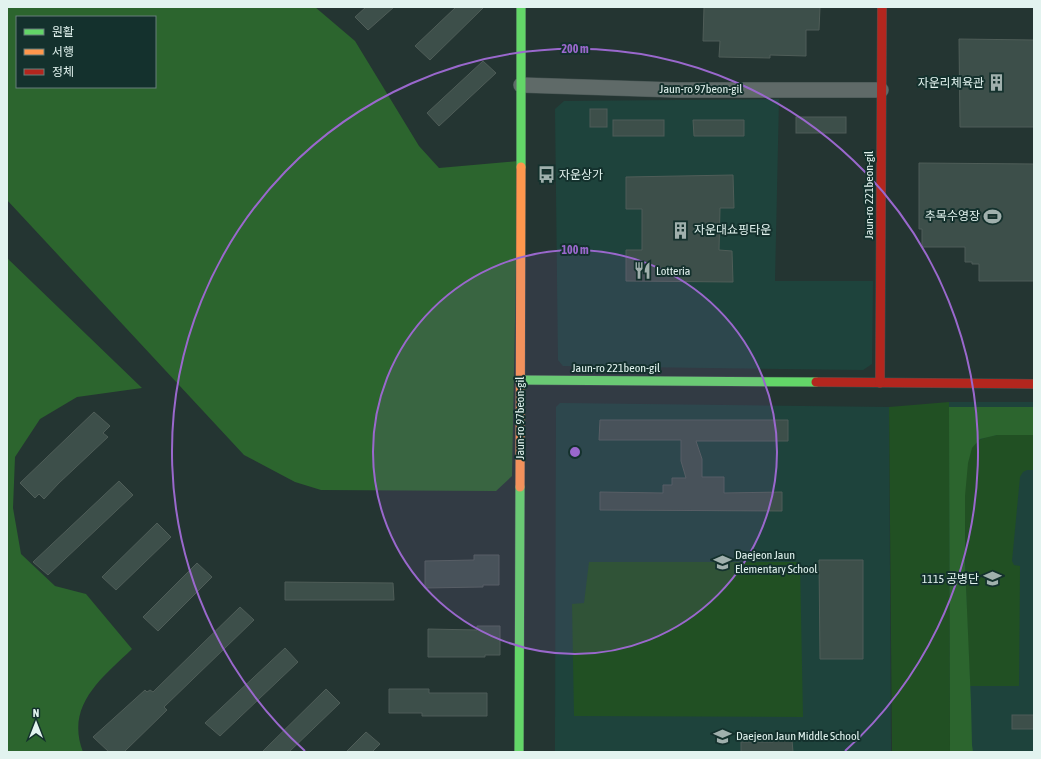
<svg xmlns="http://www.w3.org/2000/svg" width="1041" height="759" viewBox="0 0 1041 759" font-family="'Asap Condensed','Noto Sans KR',sans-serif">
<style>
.built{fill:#1e433c}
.green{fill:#215023}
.forest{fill:#2c652e;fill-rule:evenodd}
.building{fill:#3d4f4a;stroke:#4f5d58}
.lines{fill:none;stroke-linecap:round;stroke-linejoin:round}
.street-casing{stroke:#445250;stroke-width:16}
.fast-casing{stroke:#445250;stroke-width:10}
.slow-casing{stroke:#445250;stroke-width:10}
.jam-casing{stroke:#445250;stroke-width:10}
.street{stroke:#5f6a68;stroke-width:15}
.fast{stroke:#63d668;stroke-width:9}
.slow{stroke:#ff974d;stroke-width:9}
.jam{stroke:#b3261e;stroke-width:9}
.ring{fill:none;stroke:#9a68cd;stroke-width:2}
.labels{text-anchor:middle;stroke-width:4;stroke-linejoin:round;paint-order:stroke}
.poi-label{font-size:12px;fill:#e2f3ef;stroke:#14312d;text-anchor:start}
.street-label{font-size:12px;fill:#e2f3ef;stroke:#14312d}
.centre{fill:#9a68cd;stroke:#14312d;stroke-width:2}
.ring-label{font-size:12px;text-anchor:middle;font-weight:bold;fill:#9a68cd;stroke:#14312d;stroke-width:4;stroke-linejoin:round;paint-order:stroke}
</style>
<rect width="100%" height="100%" fill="#243532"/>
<!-- built -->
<g class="built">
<path d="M779,99L775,281H873L872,364L863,370L563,366L558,360L555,109L564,101Z"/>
<path d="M949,402H1034V752H950Z"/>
<path d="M560,403L889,407L891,752H555L556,407Z"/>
</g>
<!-- green -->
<g class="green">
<path d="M949,402L950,752H892L889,407Z"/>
<path d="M997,435H1034V470H1027L1023,472L1020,477L1012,561L1014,565L1020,566L1019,686H970C967,631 965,576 965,521C965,502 964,465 971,449C976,438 987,437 997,435Z"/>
<path d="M589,562H800L803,717L574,716L572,604L584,603Z"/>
</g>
<!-- forest -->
<g class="forest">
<path d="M7,7H315L355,41L419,146L439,168L518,161L512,476L496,491L321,490L295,482L244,455L7,200ZM17,17H155V87H17Z"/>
<path d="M7,258L142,388L77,397L40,419L15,457L13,508L21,554L55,586L86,594L132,649C102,678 65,705 83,752H7Z"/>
<path d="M949,407H1034V435H997L980,439L972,448L968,463L965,496V563L971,703L972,745L973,752H950Z"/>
</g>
<!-- building -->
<g class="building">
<path d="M366,7H394L368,30L355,17Z"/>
<path d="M456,7H484L430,60L415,46Z"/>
<path d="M704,7H820L819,30H806V56L770,55V58L719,57L720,41H703Z"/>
<path d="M959,39L1034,40V127H960Z"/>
<path d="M483,61L496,73L439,126L427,113Z"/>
<rect x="590" y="109" width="17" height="18"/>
<rect x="796" y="117" width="50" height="16"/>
<rect x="613" y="120" width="51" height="16"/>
<path d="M693,120H744V136H694Z"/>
<path d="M919,163L1034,164V281H979V264H972V262H965V247H922V229H919Z"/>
<path d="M733,175L734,208H720L719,250L732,251L733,282L626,281V250H642V209H626V177Z"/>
<path d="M94,412L110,426L103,433L108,437L59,483L44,499L39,494L35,498L20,483Z"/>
<path d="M600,420H788V441H696L702,459V477H724V493L782,492V511L600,510V492L663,493V485H672V478H686L681,461V440H599Z"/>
<path d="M119,481L133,495L48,575L33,562Z"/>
<path d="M157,523L171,537L116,590L102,577Z"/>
<path d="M474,555H499V585H483V587L425,588V561L474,560Z"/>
<path d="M819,560H863V659H820Z"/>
<path d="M197,563L212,577L158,631L143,617Z"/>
<path d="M285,582L393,583L394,600H285Z"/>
<path d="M240,607L254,620L164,707L167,710L124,752H109L93,737L145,690L147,692L150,690L153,692Z"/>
<path d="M477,626H500V655H485V657H428V629L477,630Z"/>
<path d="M285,648L298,662L220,736L205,723Z"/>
<path d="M326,689L340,703L289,752H262Z"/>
<path d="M389,689H429V693H487V716H422V713H389Z"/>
<rect x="1012" y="715" width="22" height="14"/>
<path d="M366,732L380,744L372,752H346Z"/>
<path d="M773,740H792L793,752H741V742H773Z"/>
</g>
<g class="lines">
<defs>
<path id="street" d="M521,85L676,90H881"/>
<g id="fast">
<path d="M521,167V7"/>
<path d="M520,380L816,382"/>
<path d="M519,752L520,487"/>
</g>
<path id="slow" d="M520,487L521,167"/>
<g id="jam">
<path d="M816,382L1034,384"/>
<path d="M880,383L882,7"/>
</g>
</defs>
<!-- street casing -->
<use href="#street" class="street-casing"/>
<!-- fast casing -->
<use href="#fast" class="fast-casing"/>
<!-- slow casing -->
<use href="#slow" class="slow-casing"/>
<!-- jam casing -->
<use href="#jam" class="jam-casing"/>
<!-- street -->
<use href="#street" class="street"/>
<!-- fast -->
<use href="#fast" class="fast"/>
<!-- slow -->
<use href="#slow" class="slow"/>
<!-- jam -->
<use href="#jam" class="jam"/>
</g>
<!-- distance rings -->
<circle cx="575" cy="452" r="202" fill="#9a68cd" fill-opacity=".12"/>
<g class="ring">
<circle cx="575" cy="452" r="202"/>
<path d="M305 751A403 403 0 1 1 845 751"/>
</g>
<!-- icons -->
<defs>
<symbol id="building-bare" viewBox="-9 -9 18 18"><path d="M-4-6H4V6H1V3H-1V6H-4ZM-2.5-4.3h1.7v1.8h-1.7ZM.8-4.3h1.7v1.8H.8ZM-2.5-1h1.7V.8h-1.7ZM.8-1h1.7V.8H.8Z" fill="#a0b0ad" stroke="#14312d" stroke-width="2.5" paint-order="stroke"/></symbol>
<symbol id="bus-bare" viewBox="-9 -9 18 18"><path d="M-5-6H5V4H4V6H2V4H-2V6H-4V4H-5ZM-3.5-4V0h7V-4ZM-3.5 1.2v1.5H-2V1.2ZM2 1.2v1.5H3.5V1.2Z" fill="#a0b0ad" stroke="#14312d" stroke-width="2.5" paint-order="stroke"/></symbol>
<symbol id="stadium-bare" viewBox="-9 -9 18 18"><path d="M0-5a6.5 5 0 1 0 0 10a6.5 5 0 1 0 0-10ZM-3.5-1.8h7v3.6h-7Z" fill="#a0b0ad" stroke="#14312d" stroke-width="2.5" paint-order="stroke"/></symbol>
<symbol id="restaurant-bare" viewBox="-9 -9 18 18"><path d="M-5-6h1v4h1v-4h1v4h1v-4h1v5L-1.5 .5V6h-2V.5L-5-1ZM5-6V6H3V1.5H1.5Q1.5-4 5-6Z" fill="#a0b0ad" stroke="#14312d" stroke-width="2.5" paint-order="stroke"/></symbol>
<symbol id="school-bare" viewBox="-9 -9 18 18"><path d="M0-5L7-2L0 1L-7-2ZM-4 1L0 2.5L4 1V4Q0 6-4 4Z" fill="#a0b0ad" stroke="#14312d" stroke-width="2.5" paint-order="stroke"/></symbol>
<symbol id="university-bare" viewBox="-9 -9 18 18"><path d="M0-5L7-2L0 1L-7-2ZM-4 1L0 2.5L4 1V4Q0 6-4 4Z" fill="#a0b0ad" stroke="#14312d" stroke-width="2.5" paint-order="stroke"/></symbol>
</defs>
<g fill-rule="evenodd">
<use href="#building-bare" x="984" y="70" width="25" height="25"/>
<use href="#bus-bare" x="534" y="162" width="25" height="25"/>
<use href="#stadium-bare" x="980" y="204" width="25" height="25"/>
<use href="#building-bare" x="668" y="218" width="25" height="25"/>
<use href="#restaurant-bare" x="630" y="258" width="25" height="25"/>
<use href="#school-bare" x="710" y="550" width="25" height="25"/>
<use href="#university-bare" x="980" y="566" width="25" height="25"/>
<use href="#school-bare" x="710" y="724" width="25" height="25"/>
</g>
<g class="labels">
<!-- poi labels -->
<g class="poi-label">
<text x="984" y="87" text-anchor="end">자운리체육관</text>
<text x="559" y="179">자운상가</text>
<text x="980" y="220" text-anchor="end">추목수영장</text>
<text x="694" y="234">자운대쇼핑타운</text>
<text x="656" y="275">Lotteria</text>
<text x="735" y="559">Daejeon Jaun<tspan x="735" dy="14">Elementary School</tspan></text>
<text x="979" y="583" text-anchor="end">1115 공병단</text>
<text x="736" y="740">Daejeon Jaun Middle School</text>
</g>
<!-- street labels -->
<g class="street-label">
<text x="701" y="93">Jaun-ro 97beon-gil</text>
<text transform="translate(869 195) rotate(-90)" y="4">Jaun-ro 221beon-gil</text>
<text x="616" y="372">Jaun-ro 221beon-gil</text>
<text transform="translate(520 418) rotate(-90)" y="4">Jaun-ro 97beon-gil</text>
</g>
</g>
<circle cx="575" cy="452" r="6" class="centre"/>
<g class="ring-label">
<text x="575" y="53">200 m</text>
<text x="575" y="254">100 m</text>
</g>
<!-- border -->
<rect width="1041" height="759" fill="none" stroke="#e2f3ef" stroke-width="16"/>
<!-- legend -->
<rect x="16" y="16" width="140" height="72" fill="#14312d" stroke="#667f7b"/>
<rect x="24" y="29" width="20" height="6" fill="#63d668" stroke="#667f7b"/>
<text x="52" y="36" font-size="12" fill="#e2f3ef">원활</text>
<rect x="24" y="49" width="20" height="6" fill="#ff974d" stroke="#667f7b"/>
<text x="52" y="56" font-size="12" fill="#e2f3ef">서행</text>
<rect x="24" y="69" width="20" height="6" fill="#b3261e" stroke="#667f7b"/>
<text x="52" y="76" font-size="12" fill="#e2f3ef">정체</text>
<!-- north arrow -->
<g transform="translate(36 723)" stroke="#14312d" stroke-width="3" paint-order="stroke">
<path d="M0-3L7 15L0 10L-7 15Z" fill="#e2f3ef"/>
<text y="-6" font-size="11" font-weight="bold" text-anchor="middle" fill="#e2f3ef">N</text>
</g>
</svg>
